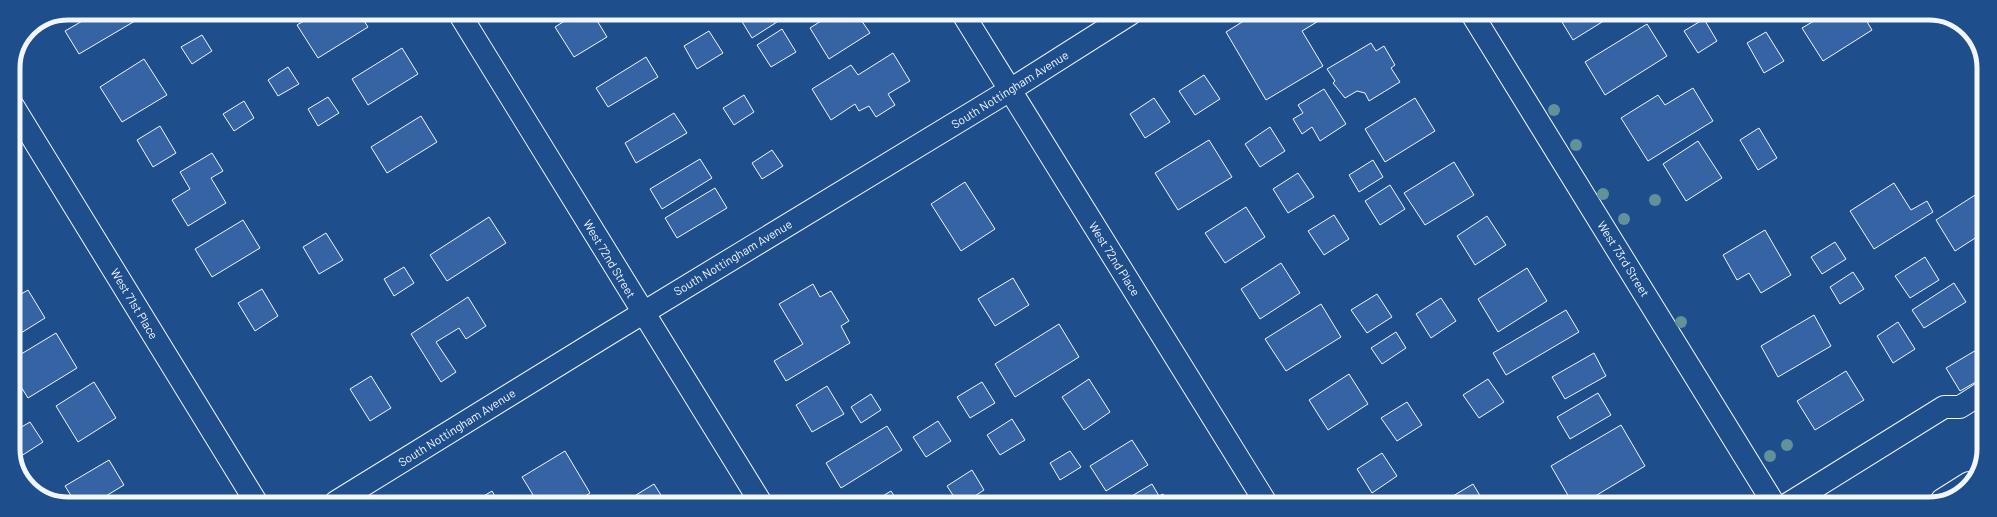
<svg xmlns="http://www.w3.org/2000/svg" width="1997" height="517" viewBox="0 0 1997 517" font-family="Barlow,sans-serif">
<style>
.building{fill:#3563a3;stroke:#f2f6ff}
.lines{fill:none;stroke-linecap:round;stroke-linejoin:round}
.minor-casing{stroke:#f2f6ff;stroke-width:24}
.major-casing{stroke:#f2f6ff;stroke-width:24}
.minor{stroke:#1f4e8c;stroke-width:22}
.major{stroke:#1f4e8c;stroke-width:22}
.tree{fill:#61919a}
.labels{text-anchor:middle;stroke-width:3;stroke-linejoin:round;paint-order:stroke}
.street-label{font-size:12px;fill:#f2f6ff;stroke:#1f4e8c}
.rim{fill:none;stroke:#f2f6ff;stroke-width:5}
</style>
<rect width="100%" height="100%" fill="#1f4e8c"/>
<!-- building -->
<g class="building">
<path d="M96,13H137L140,18L79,54L65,31Z"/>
<path d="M166,13H182L171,20Z"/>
<path d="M317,13H359L368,27L318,58L297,25Z"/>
<path d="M577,13L593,14L607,37L574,57L555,27Z"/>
<path d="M662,14H672L665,18Z"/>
<path d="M740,14H771L777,22L752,38L738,15Z"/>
<path d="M832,14H857L870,33L829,59L810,28Z"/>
<path d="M1255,14H1330L1302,31L1323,66L1266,100L1226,32Z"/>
<path d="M1557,14H1615L1573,40Z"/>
<path d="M1824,15H1863L1872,30L1823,61L1802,28Z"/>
<path d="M1704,19L1717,41L1698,53L1684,31Z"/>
<path d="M1647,24L1667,56L1605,95L1585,62Z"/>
<path d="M782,29L796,52L771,67L757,45Z"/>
<path d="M709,31L723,53L697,69L684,46Z"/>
<path d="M1766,32L1784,61L1764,73L1747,43Z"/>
<path d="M202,35L212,51L192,64L181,47Z"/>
<path d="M1371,43L1376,51L1384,46L1395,65L1391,68L1400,82L1369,101L1365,93L1357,91L1345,98L1333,83L1335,81L1327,69Z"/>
<path d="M402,48L418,74L368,105L352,79Z"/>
<path d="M893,53L910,81L888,94L895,105L876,117L869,106L859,111L855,104L831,120L812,89L851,65L858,75Z"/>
<path d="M646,57L658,77L608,107L596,88Z"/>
<path d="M144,59L167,95L122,122L100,87Z"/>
<path d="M288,67L299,84L278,96L268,80Z"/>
<path d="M1204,75L1220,99L1195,115L1179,91Z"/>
<path d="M1693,88L1713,121L1648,161L1621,118L1658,95L1665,105Z"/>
<path d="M1324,89L1346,124L1320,141L1312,127L1302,134L1293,119L1303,113L1298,105Z"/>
<path d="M744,95L754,112L734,125L723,108Z"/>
<path d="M328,97L339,113L318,126L308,109Z"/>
<path d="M1154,98L1170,122L1145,138L1130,114Z"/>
<path d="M1415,98L1435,131L1385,162L1365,129Z"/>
<path d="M244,101L254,118L234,131L223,114Z"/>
<path d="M674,113L687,133L636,163L625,143Z"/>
<path d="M421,116L437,142L387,173L371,147Z"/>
<path d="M160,126L176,153L153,167L137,140Z"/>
<path d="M1270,127L1285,151L1260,167L1245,144Z"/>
<path d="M1759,128L1777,158L1758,170L1740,140Z"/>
<path d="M1209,140L1232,177L1178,210L1155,173Z"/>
<path d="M1698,141L1722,178L1686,201L1663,164Z"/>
<path d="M772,150L783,166L762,179L752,163Z"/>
<path d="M212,153L223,171L211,178L226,203L188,226L172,200L190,189L180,172Z"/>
<path d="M700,159L712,178L662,209L650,189Z"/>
<path d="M1373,160L1383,177L1359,192L1349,175Z"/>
<path d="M1454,162L1474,195L1425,225L1404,193Z"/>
<path d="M1298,173L1314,197L1288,213L1273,189Z"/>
<path d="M965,182L995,229L961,251L931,204Z"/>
<path d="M1894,183L1911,210L1927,201L1933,212L1874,249L1850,211Z"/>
<path d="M1390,185L1405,209L1380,225L1365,201Z"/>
<path d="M715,188L727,208L677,238L665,218Z"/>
<path d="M1983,190V233L1955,251L1936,220Z"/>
<path d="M1246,207L1265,237L1225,263L1205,233Z"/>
<path d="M1334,215L1349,239L1324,255L1308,231Z"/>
<path d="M1487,216L1506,245L1475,265L1457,236Z"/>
<path d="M489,217L506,243L447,281L430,255Z"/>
<path d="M243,220L260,248L212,277L195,249Z"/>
<path d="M1765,230L1791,275L1761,293L1749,273L1737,280L1723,255Z"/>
<path d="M326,233L343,260L319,274L303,247Z"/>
<path d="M1835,242L1846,259L1822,274L1811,257Z"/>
<path d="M1925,257L1939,280L1910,298L1895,276Z"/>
<path d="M1281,263L1300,293L1260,319L1241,289Z"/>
<path d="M404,267L414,283L394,296L384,279Z"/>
<path d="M1527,268L1547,301L1498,332L1478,299Z"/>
<path d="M1853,272L1864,289L1840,304L1830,287Z"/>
<path d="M1013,278L1029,305L995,326L978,299Z"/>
<path d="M1954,283L1966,302L1924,328L1912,310Z"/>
<path d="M813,284L820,297L831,291L849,321L841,326L850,343L786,381L774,361L803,344L779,304Z"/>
<path d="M262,289L278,316L255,331L238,303Z"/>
<path d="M28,290L45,318L13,338V299Z"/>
<path d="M1377,294L1392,317L1367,333L1351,310Z"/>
<path d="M468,297L486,326L466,339L459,328L436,342L456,372L441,382L411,334Z"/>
<path d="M1441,298L1456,321L1431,338L1416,314Z"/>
<path d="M1321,304L1341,337L1286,371L1265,339Z"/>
<path d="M1566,310L1579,332L1506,375L1493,353Z"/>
<path d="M1814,315L1831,346L1778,377L1761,346Z"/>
<path d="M1898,322L1915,349L1893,363L1877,336Z"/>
<path d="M1059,324L1079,357L1015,397L995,364Z"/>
<path d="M1396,332L1406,348L1382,364L1371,348Z"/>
<path d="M56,333L77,368L28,398L13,374V359Z"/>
<path d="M1978,349L1983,357V378L1960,391L1946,368Z"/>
<path d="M1594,353L1606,376L1565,399L1552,377Z"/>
<path d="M1846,371L1864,400L1815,430L1797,401Z"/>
<path d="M1349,374L1368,404L1328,430L1309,400Z"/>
<path d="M371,376L391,408L370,421L350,389Z"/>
<path d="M1089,379L1110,412L1084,430L1062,397Z"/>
<path d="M1488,379L1504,402L1479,418L1463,395Z"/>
<path d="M94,382L116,418L78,442L56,406Z"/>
<path d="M982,382L995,403L970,418L957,397Z"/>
<path d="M827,386L844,414L812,432L796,405Z"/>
<path d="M1598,393L1611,415L1570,439L1557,417Z"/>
<path d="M871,394L881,410L861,423L851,407Z"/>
<path d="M1407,402L1422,425L1397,441L1381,418Z"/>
<path d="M1012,419L1025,440L1000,455L987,435Z"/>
<path d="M938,421L951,441L926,457L913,437Z"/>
<path d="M30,422L43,442L18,458L13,450V432Z"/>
<path d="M1621,425L1645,466L1582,504H1573L1551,466Z"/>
<path d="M887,426L902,450L841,488L826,463Z"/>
<path d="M1132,440L1148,465L1106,491L1090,466Z"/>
<path d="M565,451L590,493L574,503H538L522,477Z"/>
<path d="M1070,451L1081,467L1060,480L1050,463Z"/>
<path d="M1382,453L1397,476L1372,493L1357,469Z"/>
<path d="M109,460L124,485L96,502H75L65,486Z"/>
<path d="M972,470L984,490L964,503H958L947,486Z"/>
<path d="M654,484L666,503H623Z"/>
<path d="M1152,484L1159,496L1163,494L1169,503H1120Z"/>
<path d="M1473,484L1485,504H1458L1453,496Z"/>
<path d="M492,491L499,503H472Z"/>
<path d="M891,491L899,503H871Z"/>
<path d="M159,496L163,502H148Z"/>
<path d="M1620,499L1623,504H1612Z"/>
<path d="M1411,500L1413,503H1405Z"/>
</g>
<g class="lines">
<defs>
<g id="minor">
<path d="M459,13L761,503"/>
<path d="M963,14L1266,503"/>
<path d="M1472,14L1774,504"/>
<path d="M13,106L256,502"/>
<path d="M336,502L610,333L1010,90L1130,14"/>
<path d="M1788,504L1944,407H1960L1982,393"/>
</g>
<path id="major" d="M1942,500L1969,483"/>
</defs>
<!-- minor casing -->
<use href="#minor" class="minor-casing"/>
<!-- major casing -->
<use href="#major" class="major-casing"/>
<!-- minor -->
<use href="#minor" class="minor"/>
<!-- major -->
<use href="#major" class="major"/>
</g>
<!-- trees -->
<g class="tree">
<circle cx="1554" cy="110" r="6"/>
<circle cx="1576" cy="145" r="6"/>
<circle cx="1603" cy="194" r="6"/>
<circle cx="1655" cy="200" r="6"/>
<circle cx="1624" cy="219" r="6"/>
<circle cx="1681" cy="322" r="6"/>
<circle cx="1787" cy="445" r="6"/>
<circle cx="1770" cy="456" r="6"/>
</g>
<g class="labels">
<!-- street labels -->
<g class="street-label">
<text transform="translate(1010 90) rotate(-32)" y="4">South Nottingham Avenue</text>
<text transform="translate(733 258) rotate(-31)" y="4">South Nottingham Avenue</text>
<text transform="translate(609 259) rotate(59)" y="4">West 72nd Street</text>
<text transform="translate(1114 259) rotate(58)" y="4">West 72nd Place</text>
<text transform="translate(1623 259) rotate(58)" y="4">West 73rd Street</text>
<text transform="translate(134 304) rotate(59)" y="4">West 71st Place</text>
<text transform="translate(457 428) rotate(-32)" y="4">South Nottingham Avenue</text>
</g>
</g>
<!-- crop -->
<path d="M0 0H1997V517H0ZM68 20H1929A48 48 0 0 1 1977 68V449A48 48 0 0 1 1929 497H68A48 48 0 0 1 20 449V68A48 48 0 0 1 68 20Z" fill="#1f4e8c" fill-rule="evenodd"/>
<path class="rim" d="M68 20H1929A48 48 0 0 1 1977 68V449A48 48 0 0 1 1929 497H68A48 48 0 0 1 20 449V68A48 48 0 0 1 68 20Z"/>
</svg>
